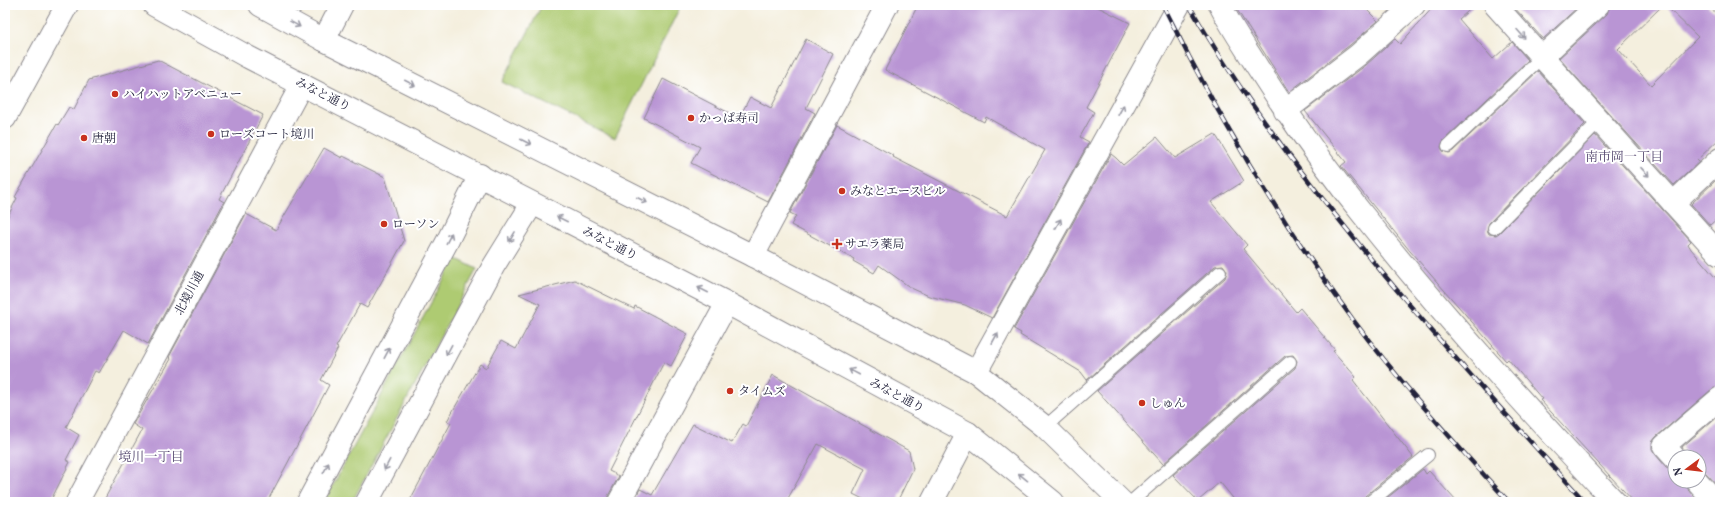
<svg xmlns="http://www.w3.org/2000/svg" width="1725" height="507" viewBox="0 0 1725 507" font-family="Vollkorn,'Noto Serif JP',serif">
<style>
.green{fill:#aecb72;stroke:#687656}
.building{fill:#b995d4}
.lines{fill:none;stroke-linecap:round;stroke-linejoin:round}
.lane-casing{stroke:#8b888c;stroke-width:14}
.street-casing{stroke:#8b888c;stroke-width:24}
.secondary-casing{stroke:#8b888c;stroke-width:24}
.highway-casing{stroke:#8b888c;stroke-width:24}
.lane{stroke:#fff;stroke-width:12}
.street{stroke:#fff;stroke-width:22}
.secondary{stroke:#fff;stroke-width:22}
.highway{stroke:#fff;stroke-width:22}
.rail-casing{stroke:#22223b;stroke-width:4.5}
.rail{stroke:#fff;stroke-width:3;stroke-dasharray:9;stroke-linecap:butt}
.oneway{stroke:#9c9ca7}
.poi-dot{fill:#c8321e;stroke:#fff;stroke-width:1.5}
.labels{text-anchor:middle;stroke-width:4;stroke-linejoin:round;paint-order:stroke}
.poi-label{font-size:12px;fill:#22223b;stroke:#fff;text-anchor:start}
.street-label{font-size:12px;fill:#22223b;stroke:#fff}
.neighbourhood-label{font-size:13px;fill:#574a71;stroke:#fff}
</style>
<rect width="100%" height="100%" fill="#fff"/>
<filter id="ink" filterUnits="userSpaceOnUse"><feTurbulence type="fractalNoise" baseFrequency=".025" numOctaves="2"/><feDisplacementMap in="SourceGraphic" scale="8" xChannelSelector="R" yChannelSelector="G"/><feConvolveMatrix kernelMatrix="1 2 1 2 8 2 1 2 1" color-interpolation-filters="sRGB"/></filter>
<filter id="wash" filterUnits="userSpaceOnUse"><feTurbulence type="fractalNoise" baseFrequency=".012" numOctaves="4" result="noise"/><feDisplacementMap in="SourceGraphic" scale="16" xChannelSelector="R" yChannelSelector="G"/><feGaussianBlur stdDeviation="0.9" result="paint"/><feColorMatrix in="noise" values="0 0 0 0 0 0 0 0 0 0 0 0 0 0 0 0 0 1.4 0 .05"/><feComposite in="paint" operator="in"/></filter>
<g filter="url(#wash)">
<rect width="100%" height="100%" fill="#f4efde"/>
<!-- green -->
<g class="green">
<path d="M542,5H681L615,138L502,82Z"/>
<path d="M455,258L477,269L352,502H324Z"/>
</g>
<g id="blocks">
<!-- building -->
<g class="building">
<path d="M918,5H1094L1130,23L1086,107L1094,112L1080,137L1089,142L992,318L965,305L929,296L911,288L879,265L874,273L853,261L854,259L791,225L796,216L790,213L837,125L894,156L893,157L1007,216L1045,150L986,117L984,122L885,70Z"/>
<path d="M1234,5H1362L1378,21L1350,45L1289,92Z"/>
<path d="M1435,5H1475L1459,19L1493,59L1512,42L1528,60L1443,141L1441,147L1443,151L1449,153L1453,151L1538,71L1585,124L1489,223L1487,230L1489,234L1496,235L1499,233L1595,135L1691,241L1688,244L1691,249L1720,283V386L1712,389L1656,437L1652,442V449L1655,454L1666,467L1675,470V481H1685L1688,489L1699,502H1634L1540,400L1542,399L1508,359L1506,361L1410,251L1349,176L1341,166L1346,162L1305,111L1366,65L1395,39L1400,44Z"/>
<path d="M1512,5H1580L1543,39Z"/>
<path d="M1610,5H1663L1618,49L1651,85L1698,37L1665,5H1707L1719,16L1720,15V138L1697,160L1699,162L1674,185L1559,58L1607,14Z"/>
<path d="M806,39L833,54L806,108L815,113L768,202L691,163L700,147L644,118L663,79L739,118L750,97L771,108Z"/>
<path d="M158,60L263,115L219,199L224,202L148,344L124,330L99,373L95,371L66,427L79,435L66,460L70,462L50,502H5V222L17,198L15,197L57,124L58,125L69,107L74,109L89,80Z"/>
<path d="M1215,134L1244,181L1211,202L1247,245L1243,249L1296,312L1300,308L1335,350L1333,351L1356,377L1353,380L1413,457L1365,496L1363,502H1236L1220,482L1198,501L1173,475L1295,368L1297,361L1293,355L1285,356L1163,464L1097,391L1225,278L1227,271L1223,265L1215,266L1087,380L1081,372L1020,335L1021,333L1014,329L1111,154L1116,158L1123,165L1157,137L1175,158Z"/>
<path d="M324,148L342,158L343,156L385,177L404,241L367,308L360,304L336,347L338,348L321,380L329,385L267,502H103L142,430L133,424L171,359L169,357L246,214L276,230Z"/>
<path d="M1717,179L1720,183V216L1710,225L1691,204Z"/>
<path d="M575,280L634,309L635,306L688,334L671,366L664,362L609,471L619,476L608,496L607,502H409L451,423L447,421L480,364L486,368L501,341L516,349L540,304L519,294Z"/>
<path d="M773,375L909,451L913,469L897,502H869L853,494L865,469L818,444L786,502H633L640,489L652,495L693,424L732,443L743,424L746,426Z"/>
<path d="M1720,414V488L1706,473L1699,469V457H1687L1682,447Z"/>
<path d="M1423,469L1426,474L1429,471L1457,502H1382Z"/>
</g>
</g>
</g>
<g filter="url(#ink)">
<use href="#blocks" fill-opacity="0" stroke="#8b888c" stroke-width="1"/>
<g class="lines">
<defs>
<g id="lane">
<path d="M1448,146L1542,57"/>
<path d="M1494,228L1599,121"/>
<path d="M1045,427L1220,272"/>
<path d="M1131,502L1290,362"/>
<path d="M1370,502L1428,455"/>
</g>
<g id="street">
<path d="M1220,5C1231,27 1245,47 1258,68C1292,121 1328,172 1368,221C1446,319 1530,411 1615,502"/>
<path d="M1495,5L1720,255"/>
<path d="M324,40L342,5"/>
<path d="M1542,57L1598,5"/>
<path d="M1285,111L1358,55L1414,5"/>
<path d="M1673,203L1720,159"/>
<path d="M976,372L1179,5"/>
<path d="M1675,458L1664,446L1720,398"/>
<path d="M1697,481L1716,502"/>
<path d="M619,502L727,303"/>
</g>
<g id="secondary">
<path d="M5,118L67,5"/>
<path d="M753,256L887,5"/>
<path d="M77,502L302,84"/>
<path d="M308,502L447,242L480,175"/>
<path d="M367,502L493,267L532,204"/>
<path d="M932,502L968,433"/>
</g>
<g id="highway">
<path d="M154,5L248,57L727,303L968,433L1053,502"/>
<path d="M260,5L324,40L753,256L976,372L1045,427L1122,502"/>
</g>
</defs>
<!-- lane casing -->
<use href="#lane" class="lane-casing"/>
<!-- street casing -->
<use href="#street" class="street-casing"/>
<!-- secondary casing -->
<use href="#secondary" class="secondary-casing"/>
<!-- highway casing -->
<use href="#highway" class="highway-casing"/>
<!-- lane -->
<use href="#lane" class="lane"/>
<!-- street -->
<use href="#street" class="street"/>
<!-- secondary -->
<use href="#secondary" class="secondary"/>
<!-- highway -->
<use href="#highway" class="highway"/>
<defs>
<g id="rail">
<path d="M1163,5C1217,116 1281,222 1354,321C1402,385 1455,444 1509,502"/>
<path d="M1189,5C1233,82 1286,154 1341,222C1418,319 1502,410 1585,502"/>
</g>
</defs>
<!-- rail casing -->
<use href="#rail" class="rail-casing"/>
<!-- rail -->
<use href="#rail" class="rail"/>
</g>
<!-- one-way arrows -->
<defs><path id="oneway-shaft" d="M-6 0H5M1.5-3L5.5 0L1.5 3" fill="none" stroke-width="1.6" stroke-linecap="round" stroke-linejoin="round"/></defs>
<g class="oneway">
<use href="#oneway-shaft" transform="translate(295 24) rotate(29)"/>
<use href="#oneway-shaft" transform="translate(1521 34) rotate(48)"/>
<use href="#oneway-shaft" transform="translate(410 83) rotate(27)"/>
<use href="#oneway-shaft" transform="translate(1121 110) rotate(-61)"/>
<use href="#oneway-shaft" transform="translate(526 142) rotate(27)"/>
<use href="#oneway-shaft" transform="translate(1645 172) rotate(47)"/>
<use href="#oneway-shaft" transform="translate(642 200) rotate(27)"/>
<use href="#oneway-shaft" transform="translate(562 219) rotate(-153)"/>
<use href="#oneway-shaft" transform="translate(1058 224) rotate(-61)"/>
<use href="#oneway-shaft" transform="translate(512 237) rotate(121)"/>
<use href="#oneway-shaft" transform="translate(449 238) rotate(-63)"/>
<use href="#oneway-shaft" transform="translate(703 290) rotate(-153)"/>
<use href="#oneway-shaft" transform="translate(995 338) rotate(-61)"/>
<use href="#oneway-shaft" transform="translate(449 350) rotate(118)"/>
<use href="#oneway-shaft" transform="translate(387 353) rotate(-62)"/>
<use href="#oneway-shaft" transform="translate(854 372) rotate(-152)"/>
<use href="#oneway-shaft" transform="translate(387 465) rotate(118)"/>
<use href="#oneway-shaft" transform="translate(326 468) rotate(-62)"/>
<use href="#oneway-shaft" transform="translate(1023 477) rotate(-141)"/>
</g>
</g>
<!-- markers -->
<g class="poi-dot">
<circle cx="115" cy="94" r="4"/>
<circle cx="691" cy="118" r="4"/>
<circle cx="211" cy="134" r="4"/>
<circle cx="84" cy="138" r="4"/>
<circle cx="842" cy="191" r="4"/>
<circle cx="384" cy="224" r="4"/>
<path d="M835 238h4v4h4v4h-4v4h-4v-4h-4v-4h4z"/>
<circle cx="730" cy="391" r="4"/>
<circle cx="1142" cy="403" r="4"/>
</g>
<g class="labels">
<!-- poi labels -->
<g class="poi-label">
<text x="123" y="98">ハイハットアベニュー</text>
<text x="699" y="122">かっぱ寿司</text>
<text x="219" y="138">ローズコート境川</text>
<text x="92" y="142">唐朝</text>
<text x="850" y="195">みなとエースビル</text>
<text x="392" y="228">ローソン</text>
<text x="845" y="248">サエラ薬局</text>
<text x="738" y="395">タイムズ</text>
<text x="1150" y="407">しゅん</text>
</g>
<!-- street labels -->
<g class="street-label">
<text transform="translate(323 94) rotate(27)" y="4">みなと通り</text>
<text transform="translate(610 243) rotate(27)" y="4">みなと通り</text>
<text transform="translate(189 293) rotate(-62)" y="4">北境川通</text>
<text transform="translate(897 395) rotate(28)" y="4">みなと通り</text>
</g>
<!-- neighbourhood labels -->
<g class="neighbourhood-label">
<text x="1624" y="161">南市岡一丁目</text>
<text x="151" y="461">境川一丁目</text>
</g>
</g>
<!-- margin -->
<rect width="1725" height="507" fill="none" stroke="#fff" stroke-width="20"/>
<!-- north arrow -->
<g transform="translate(1687 469) rotate(255)"><circle r="19" fill="#ffffff" stroke="#a7a7b1"/>
<path d="M0-3L7 15L0 10L-7 15Z" fill="#c8321e"/>
<text y="-6" font-size="11" font-weight="bold" text-anchor="middle" fill="#22223b">N</text>
</g>
</svg>
